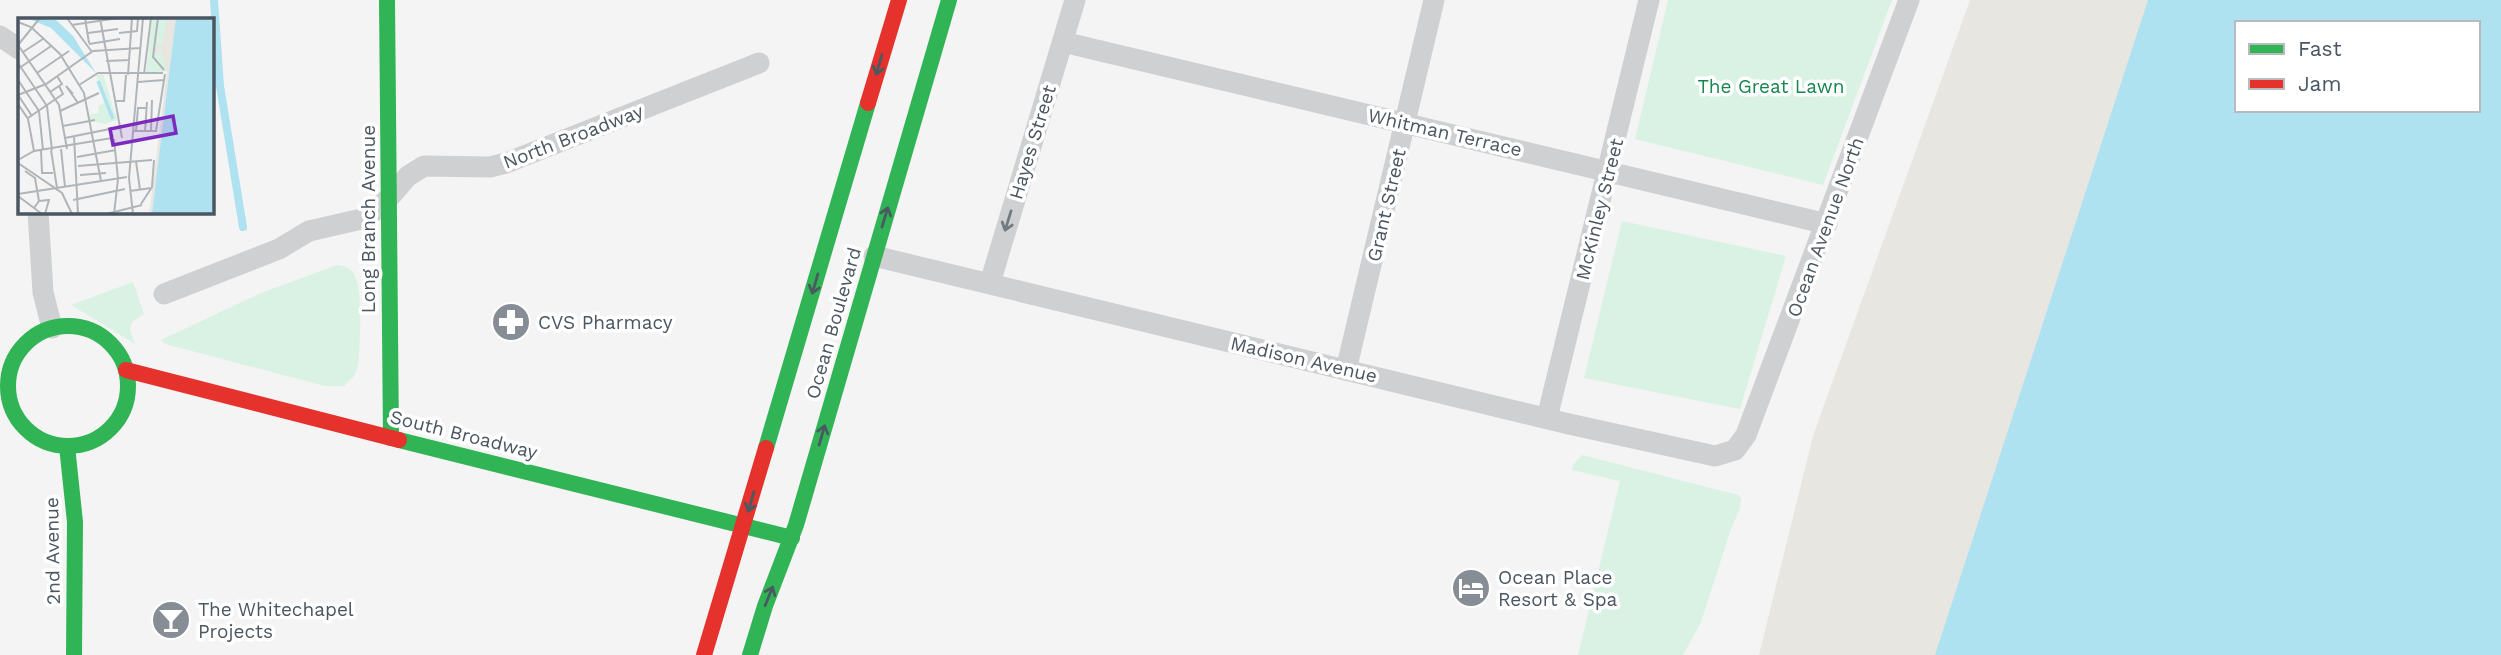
<svg xmlns="http://www.w3.org/2000/svg" width="2501" height="655" viewBox="0 0 2501 655" font-family="'Work Sans',sans-serif">
<style>
.green{fill:#d9f2e3}
.sand{fill:#e7e6e1}
.water{fill:#aee2f0;fill-rule:evenodd}
.lines{fill:none;stroke-linecap:round;stroke-linejoin:round}
.stream{stroke:#aee2f0;stroke-width:8}
.street{stroke:#ced0d2;stroke-width:21}
.fast{stroke:#30b455;stroke-width:16}
.jam{stroke:#e5322d;stroke-width:16}
.oneway{stroke:#495b60}
.oneway2{stroke:#727b83}
.labels{text-anchor:middle;stroke-width:7;stroke-linejoin:round;paint-order:stroke}
.park-label{font-size:19px;fill:#17864f;stroke:#fff}
.street-label{font-size:19px;fill:#4a5661;stroke:#fff}
.poi-label{font-size:19px;fill:#4a5661;stroke:#fff;text-anchor:start}
.inset-river{fill:none;stroke:#aee2f0;stroke-width:3.5}
.inset-road{fill:none;stroke:#b0b5b9;stroke-width:2}
.view{fill:#7b2cbf;fill-opacity:0.15;stroke:#7b2cbf;stroke-width:3.5}
.inset-edge{fill:none;stroke:#4a5661;stroke-width:3.5}
</style>
<rect width="100%" height="100%" fill="#f4f4f4"/>
<!-- green -->
<g class="green">
<path d="M1668,0H1892L1823,185L1635,139Z"/>
<path d="M1622,221L1786,256L1740,409L1584,378Z"/>
<path d="M337,265C345,266 351,268 355,276C363,291 360,348 358,366L354,376L344,386H325L165,344L161,340L261,293Z"/>
<path d="M133,282L144,314L132,322L130,330L135,344L71,305Z"/>
<path d="M1582,455L1738,495L1741,498L1740,508L1730,532L1701,622L1683,655H1578L1620,481L1572,470L1573,465Z"/>
</g>
<!-- sand -->
<path class="sand" d="M1970,0H2404L2237,23V110L2275,655H1759L1813,436Z"/>
<!-- water -->
<path class="water" d="M2148,0H2501V655H1935ZM2237,23H2478V110H2237Z"/>
<g class="lines">
<!-- stream -->
<path class="stream" d="M214,0L220,86L243,227"/>
<!-- street -->
<g class="street">
<path d="M0,36L19,49"/>
<path d="M1063,42L1827,224"/>
<path d="M38,212L43,292L52,328"/>
<path d="M874,256L1569,424L1715,456L1735,450L1746,435L1909,0"/>
<path d="M990,283L1075,0"/>
<path d="M164,294L279,249L309,231L366,218L389,198L408,176L424,166L490,167L506,163L759,63"/>
<path d="M1346,370L1434,0"/>
<path d="M1547,418L1649,0"/>
</g>
<!-- fast -->
<g class="fast">
<path d="M387,0L391,438"/>
<circle cx="68" cy="386" r="60"/>
<path d="M399,440L792,538"/>
<path d="M67,446L75,522L74,655"/>
<path d="M766,448L868,103"/>
<path d="M750,655L765,606L796,525L949,0"/>
</g>
<!-- jam -->
<g class="jam">
<path d="M868,103L899,0"/>
<path d="M126,370L399,440"/>
<path d="M704,655L766,448"/>
</g>
</g>
<!-- one-way arrows -->
<defs><path id="oneway-shaft" d="M-6 0H5M1.5-3L5.5 0L1.5 3" fill="none" stroke-width="1.6" stroke-linecap="round" stroke-linejoin="round" transform="scale(1.75)"/></defs>
<g class="oneway">
<use href="#oneway-shaft" transform="translate(879 65) rotate(106)"/>
<use href="#oneway-shaft" transform="translate(885 217) rotate(-73)"/>
<use href="#oneway-shaft" transform="translate(815 284) rotate(106)"/>
<use href="#oneway-shaft" transform="translate(822 435) rotate(-74)"/>
<use href="#oneway-shaft" transform="translate(751 502) rotate(106)"/>
<use href="#oneway-shaft" transform="translate(769 596) rotate(-68)"/>
</g>
<use class="oneway2" href="#oneway-shaft" transform="translate(1008 221) rotate(107)"/>
<!-- icons -->
<defs>
<symbol id="pharmacy-disc" viewBox="-11 -11 22 22"><circle r="9.5" fill="#868d94" stroke="#fff"/><path d="M-2-6h4v4h4v4h-4v4h-4v-4h-4v-4h4Z" fill="#fff"/></symbol>
<symbol id="hotel-disc" viewBox="-11 -11 22 22"><circle r="9.5" fill="#868d94" stroke="#fff"/><path d="M-6-4.5h1.5V1H6V5H4.5V3h-9V5H-6ZM-4 0a1.8 1.8 0 1 1 3.6 0ZM.5 0V-2.5h3Q6-2.5 6 0Z" fill="#fff"/></symbol>
<symbol id="bar-disc" viewBox="-11 -11 22 22"><circle r="9.5" fill="#868d94" stroke="#fff"/><path d="M-6-5H6L.8 .8V4.5H3.5V6h-7V4.5H-.8V.8Z" fill="#fff"/></symbol>
</defs>
<g fill-rule="evenodd">
<use href="#pharmacy-disc" x="489" y="300" width="44" height="44"/>
<use href="#hotel-disc" x="1449" y="566" width="44" height="44"/>
<use href="#bar-disc" x="149" y="598" width="44" height="44"/>
</g>
<g class="labels">
<!-- park labels -->
<g class="park-label">
<text x="1771" y="93">The Great Lawn</text>
</g>
<!-- street labels -->
<g class="street-label">
<text transform="translate(1445 132) rotate(13)" y="7">Whitman Terrace</text>
<text transform="translate(573 136) rotate(-21)" y="7">North Broadway</text>
<text transform="translate(1032 142) rotate(-73)" y="7">Hayes Street</text>
<text transform="translate(1386 205) rotate(-77)" y="7">Grant Street</text>
<text transform="translate(1599 209) rotate(-76)" y="7">McKinley Street</text>
<text transform="translate(368 219) rotate(-90)" y="7">Long Branch Avenue</text>
<text transform="translate(1825 227) rotate(-70)" y="7">Ocean Avenue North</text>
<text transform="translate(833 323) rotate(-74)" y="7">Ocean Boulevard</text>
<text transform="translate(1304 359) rotate(13)" y="7">Madison Avenue</text>
<text transform="translate(464 434) rotate(14)" y="7">South Broadway</text>
<text transform="translate(52 551) rotate(-91)" y="7">2nd Avenue</text>
</g>
<!-- poi labels -->
<g class="poi-label">
<text x="538" y="329">CVS Pharmacy</text>
<text x="1498" y="584">Ocean Place<tspan x="1498" dy="22">Resort &amp; Spa</tspan></text>
<text x="198" y="616">The Whitechapel<tspan x="198" dy="22">Projects</tspan></text>
</g>
</g>
<!-- overview -->
<g transform="translate(18 18)">
<rect width="196" height="196" fill="#f4f4f4"/>
<path d="M134,0H162L155,53L128,55ZM85,56L99,102L87,106L71,102L70,97L81,95L80,88L88,84L78,57Z" fill="#d9f2e3"/>
<path d="M149,0H162L144,196H131L149,55L143,33L135,38L137,30L144,27Z" fill="#e7e6e1"/>
<path d="M9,0L38,2L55,18L78,55L33,10ZM158,0H196V196H134Z" fill="#aee2f0"/>
<path class="inset-river" d="M80,63L95,101"/>
<path class="inset-road" d="M49,0L74,34M67,0L71,25M82,0L104,120M140,0L135,39L146,52M0,4L13,9L42,36L66,75L83,163M54,7L100,0M70,15L100,11M101,15L119,13L120,0M71,26L102,21M0,27L41,87L49,131M0,27L22,0M5,34L25,21M88,43L112,42M0,45L29,88L34,132M0,51L33,28M19,55L51,33M126,56L133,0M110,57L114,0M0,62L21,93L25,132M120,64L146,62M61,67L80,55H145M32,74L44,66L39,58M55,76L48,68L60,85M0,77L14,98M0,77L28,66L75,33L122,30M97,83H106L108,57M0,86L10,101L16,133M42,93L81,75M10,100L45,76L41,68M45,108L77,102M115,113H138L147,56M118,113L120,90H128M127,113L129,84M133,113L134,82M56,118L60,196M47,120L92,111L95,119M96,121L100,161L96,196M43,131L47,169M23,132L24,155H35M33,132L39,170M59,139L98,132M0,142L16,133L94,120M118,143L122,172M0,145L44,175L54,196M60,148L134,142M7,153L17,160L21,183L16,190M62,157L88,155M112,173L133,170M0,176L109,159M0,178L24,196M55,182L107,171M21,183L31,182L27,196M123,186L134,169L136,142M88,196L124,187M115,196L111,160L125,0"/>
<path class="view" d="M155,98L158,115L95,127L92,111Z"/>
<rect width="196" height="196" class="inset-edge"/>
</g>
<!-- legend -->
<rect x="2235" y="21" width="245" height="91" fill="#ffffff" stroke="#b7bbc0" stroke-width="2"/>
<rect x="2249" y="44" width="35" height="10" fill="#30b455" stroke="#b7bbc0" stroke-width="2"/>
<text x="2298" y="56" font-size="21" fill="#4a5661">Fast</text>
<rect x="2249" y="79" width="35" height="10" fill="#e5322d" stroke="#b7bbc0" stroke-width="2"/>
<text x="2298" y="91" font-size="21" fill="#4a5661">Jam</text>
</svg>
